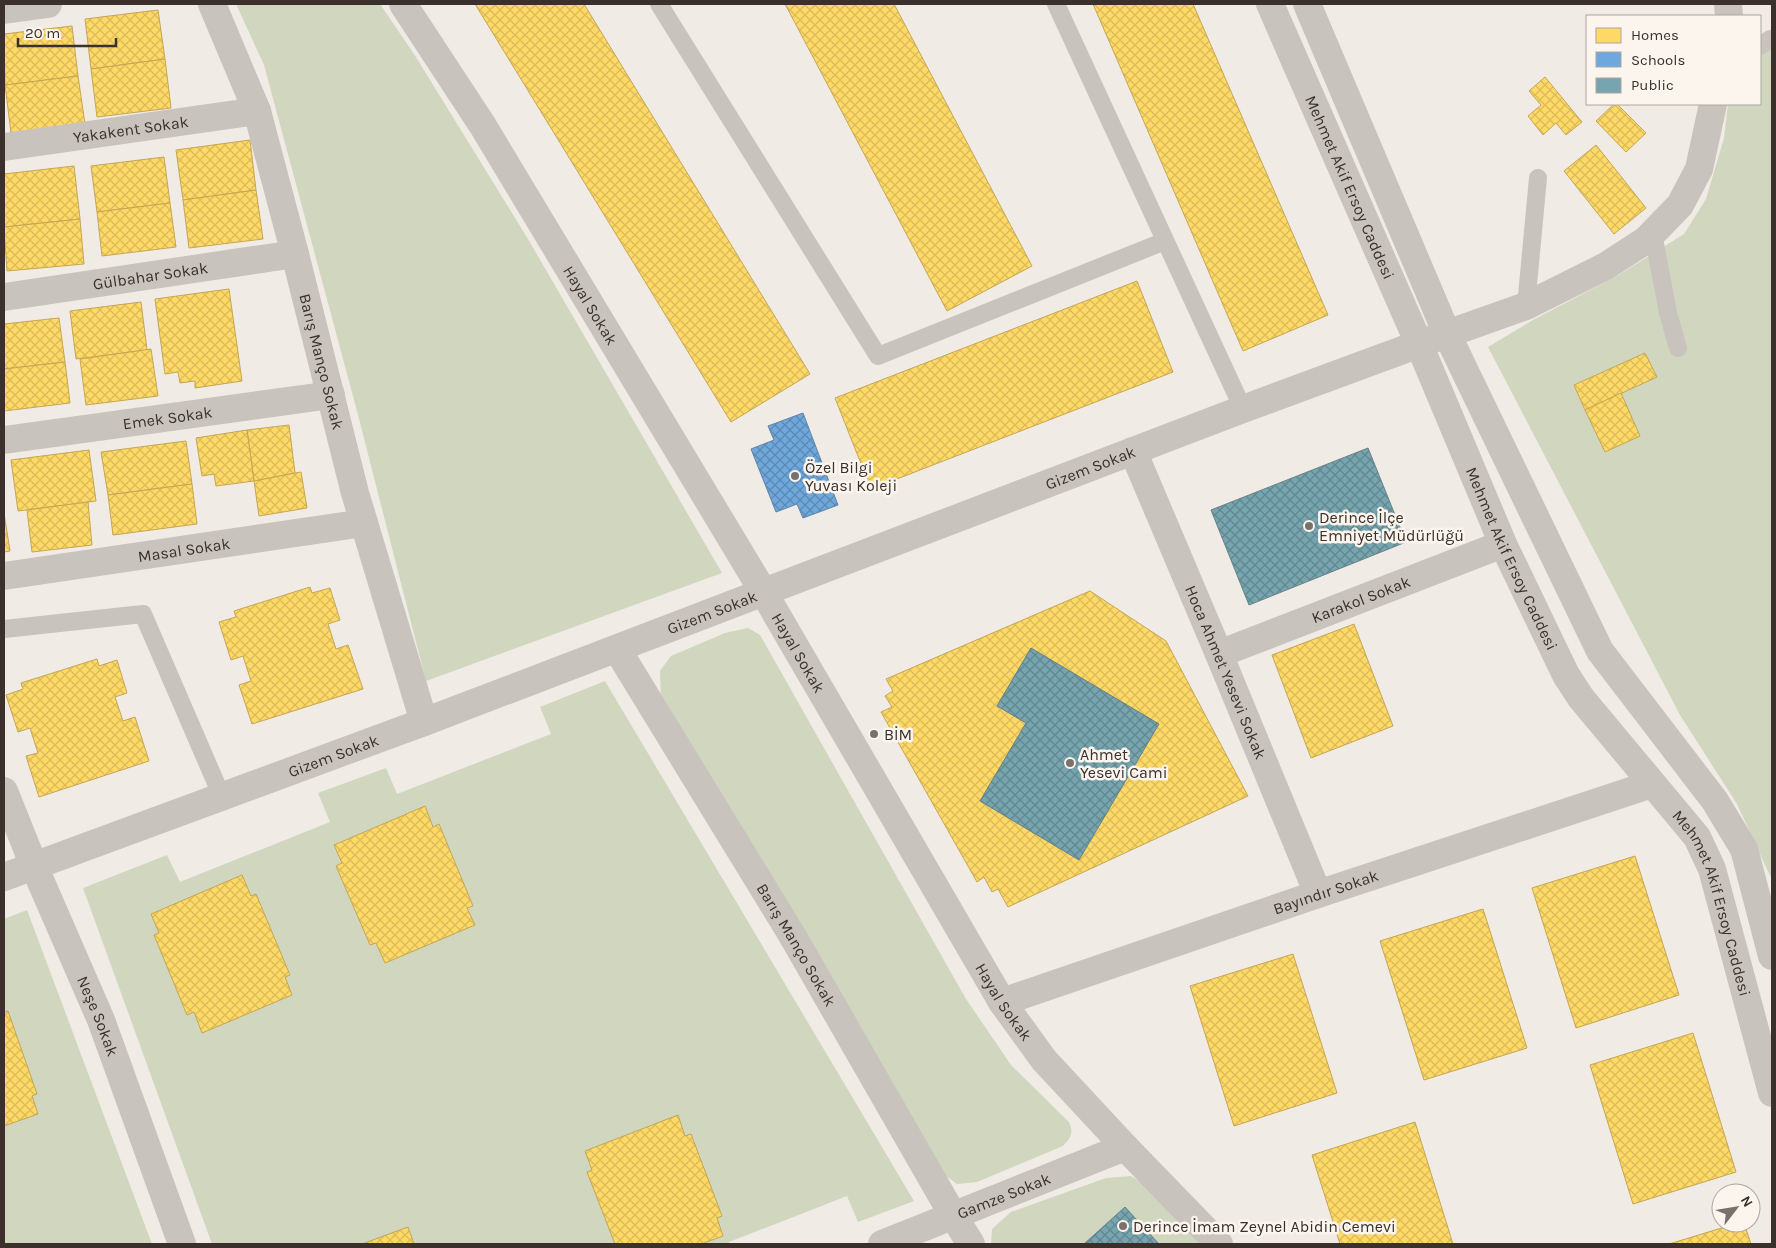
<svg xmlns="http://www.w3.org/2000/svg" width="1776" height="1248" viewBox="0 0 1776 1248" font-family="Karla,sans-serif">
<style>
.green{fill:#d1d6bf}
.homes{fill:url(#homes-cross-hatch);stroke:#c4a654}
.schools{fill:url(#schools-cross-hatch);stroke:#5f84a7}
.public{fill:url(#public-cross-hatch);stroke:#648287}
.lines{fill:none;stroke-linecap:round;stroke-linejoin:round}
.service{stroke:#c9c3be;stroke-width:18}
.minor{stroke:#c9c3be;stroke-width:28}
.poi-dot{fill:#7a716c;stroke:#fbf5ee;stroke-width:2}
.labels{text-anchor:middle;stroke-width:5;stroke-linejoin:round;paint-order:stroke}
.street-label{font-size:16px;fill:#3b302b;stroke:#fbf5ee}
.poi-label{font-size:16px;fill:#3b302b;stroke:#fbf5ee;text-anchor:start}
</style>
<defs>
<pattern id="homes-cross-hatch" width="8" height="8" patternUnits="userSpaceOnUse" patternTransform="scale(1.25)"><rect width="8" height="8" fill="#ffd966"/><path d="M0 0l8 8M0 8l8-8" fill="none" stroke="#dbbb59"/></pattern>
<pattern id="schools-cross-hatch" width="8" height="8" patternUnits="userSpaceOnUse" patternTransform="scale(1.25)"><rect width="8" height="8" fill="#6fa8dc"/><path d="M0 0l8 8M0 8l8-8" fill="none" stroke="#5c89b3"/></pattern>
<pattern id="public-cross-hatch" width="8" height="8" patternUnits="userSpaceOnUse" patternTransform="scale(1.25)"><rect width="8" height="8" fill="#76a5af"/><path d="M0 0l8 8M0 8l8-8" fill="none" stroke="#62878f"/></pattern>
</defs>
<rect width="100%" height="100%" fill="#f0ebe5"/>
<!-- green -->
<g class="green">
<path d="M236,4H380L414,54L528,239L722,573L426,681L357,411L264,65Z"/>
<path d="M1772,39V880L1737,804L1680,715L1488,347L1533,320L1617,276L1684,234L1706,199L1724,138L1728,104H1760V43Z"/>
<path d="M748,628L760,635L966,999L1011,1065L1069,1122C1074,1133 1071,1138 1063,1146L977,1182L957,1184L946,1176L661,701L660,671L671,656L725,633Z"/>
<path d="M605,681L914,1201L858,1222L847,1196L729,1242V1244H212L83,888L167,855L180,882L330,822L318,793L386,768L397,794L551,734L540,707Z"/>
<path d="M27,910L152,1244H4V919Z"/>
<path d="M1131,1176L1149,1187L1203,1244H991L992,1229L1011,1212L1106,1178Z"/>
</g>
<!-- homes -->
<g class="homes">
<path d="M475,4H584L810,374L731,422Z"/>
<path d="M785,4H894L1032,266L947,311Z"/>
<path d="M1093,4H1193L1328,315L1243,351Z"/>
<path d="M158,10L165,59L91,69L85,19Z"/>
<path d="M72,26L78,76L5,85L4,34Z"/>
<path d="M165,59L171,108L97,117L91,69Z"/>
<path d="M78,76L85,124L11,133L5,85Z"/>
<path d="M1545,77L1582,122L1566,135L1556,123L1543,135L1528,116L1541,105L1529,91Z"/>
<path d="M1614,104H1617L1646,133L1626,152L1596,121Z"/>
<path d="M250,140L256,190L183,200L176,150Z"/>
<path d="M1596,145L1646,208L1614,234L1564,171Z"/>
<path d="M164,157L170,203L97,212L91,166Z"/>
<path d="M74,166L80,219L4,227V174Z"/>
<path d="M256,190L263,239L189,248L183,200Z"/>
<path d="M170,203L176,247L102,256L97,212Z"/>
<path d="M80,219L84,264L7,271L4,227Z"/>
<path d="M1137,281L1173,372L871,489L835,398Z"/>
<path d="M229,289L242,381L195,388V381L180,383L178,372L165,374L155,299Z"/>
<path d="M141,302L147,350L76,359L70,311Z"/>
<path d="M59,318L65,362L4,369V324Z"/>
<path d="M151,349L158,396L86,405L80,359Z"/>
<path d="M1645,353L1657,377L1585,410L1574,385Z"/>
<path d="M65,362L70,403L4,411V369Z"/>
<path d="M1621,393L1640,436L1605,452L1585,410Z"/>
<path d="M289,425L295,473L254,481L247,430Z"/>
<path d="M247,430L254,481L216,486L214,474L202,476L196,438Z"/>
<path d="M186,441L192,484L108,495L101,452Z"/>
<path d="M89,450L96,501L18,511L11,460Z"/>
<path d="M301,472L307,508L259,516L254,481Z"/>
<path d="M192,484L197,524L113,535L108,495Z"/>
<path d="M88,502L92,545L32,552L27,510Z"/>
<path d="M4,513L10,551L4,552Z"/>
<path d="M310,587L312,593L330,588L340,620L328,624L336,649L348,645L363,689L252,724L239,685L251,681L243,656L231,660L219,622L236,617L234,611Z"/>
<path d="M1090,591L1166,641L1248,796L1008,907L998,889L992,892L984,877L977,882L881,712L892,707L885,696L893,691L886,679Z"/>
<path d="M1354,624L1393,726L1311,758L1272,655Z"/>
<path d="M97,659L99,666L117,660L127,693L115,697L123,721L135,717L149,761L39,797L26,756L38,753L30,728L18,732L6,695L23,689L21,683Z"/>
<path d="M425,806L433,827L439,824L473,906L467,908L475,925L385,963L376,943L370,945L336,866L342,863L334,845Z"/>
<path d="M1635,856L1679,995L1576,1028L1532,888Z"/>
<path d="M242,875L251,896L256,894L290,975L285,977L292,995L202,1033L194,1012L187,1015L154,935L159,933L151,914Z"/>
<path d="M1483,909L1527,1048L1424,1080L1380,941Z"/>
<path d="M1293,954L1337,1093L1234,1126L1190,986Z"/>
<path d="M8,1011L37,1094L32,1096L38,1114L4,1126V1012Z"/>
<path d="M1693,1033L1736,1172L1633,1204L1590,1065Z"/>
<path d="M678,1115L685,1136L691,1134L722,1216L717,1218L723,1236L701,1244H615L587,1172L592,1170L585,1151Z"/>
<path d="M1415,1122L1453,1244H1340L1312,1155Z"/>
<path d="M1738,1223H1744L1751,1244H1669Z"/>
<path d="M408,1227L414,1244H362Z"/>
</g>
<!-- schools -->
<path class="schools" d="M803,413L838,505L803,518L797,504L776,512L751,449L774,440L768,426Z"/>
<!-- public -->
<g class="public">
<path d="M1368,448L1406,542L1249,605L1211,510Z"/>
<path d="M1031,648L1159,724L1079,860L980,801L1026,723L997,706Z"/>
<path d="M1125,1207L1159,1244H1084Z"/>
</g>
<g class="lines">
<!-- service -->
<g class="service">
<path d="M659,4L878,356L1165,241"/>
<path d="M1056,4L1243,409"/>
<path d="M1760,46L1770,39H1772"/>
<path d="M1653,233L1668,313L1678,348"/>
<path d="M1526,306L1538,178"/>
<path d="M4,629L143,614L222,797"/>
</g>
<!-- minor -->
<g class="minor">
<path id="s1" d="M212,4L257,111L295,254L355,493L424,722"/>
<path id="s2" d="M403,4L483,126L764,593L1002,1002L1044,1060L1125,1147L1219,1244"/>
<path id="s3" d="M1270,4L1419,344L1503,544L1566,675L1581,698L1697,837L1712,869L1772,1093"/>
<path d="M1307,4L1447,334L1600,651L1715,801L1744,849L1772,956"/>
<path d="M1728,4L1729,16"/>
<path d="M4,10L48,4"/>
<path id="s4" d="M4,147L257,111"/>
<path id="s5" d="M4,297L295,254"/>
<path id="s6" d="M4,440L331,395"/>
<path id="s7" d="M1133,451L1219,654L1318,894"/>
<path id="s8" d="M4,576L364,523"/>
<path id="s9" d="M617,649L792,935L954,1217L971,1244"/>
<path id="s10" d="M1219,654L1503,544"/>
<path id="s11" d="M4,791L34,866L101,1020L182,1244"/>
<path id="s12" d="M4,877L424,722L1243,409L1419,344L1526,306L1606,266L1646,240L1680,205L1699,169L1713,104"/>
<path id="s13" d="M1002,1002L1318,894L1652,784"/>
<path id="s14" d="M882,1244L1125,1147"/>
</g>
</g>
<!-- markers -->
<g class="poi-dot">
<circle cx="795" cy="476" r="5"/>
<circle cx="1309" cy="526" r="5"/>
<circle cx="874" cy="734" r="5"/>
<circle cx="1070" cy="763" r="5"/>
<circle cx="1123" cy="1226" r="5"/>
</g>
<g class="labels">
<!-- street labels -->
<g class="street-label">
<text dy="6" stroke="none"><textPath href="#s4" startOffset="128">Yakakent Sokak</textPath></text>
<text dy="6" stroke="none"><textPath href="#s3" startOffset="200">Mehmet Akif Ersoy Caddesi</textPath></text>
<text dy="6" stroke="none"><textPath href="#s5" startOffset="148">Gülbahar Sokak</textPath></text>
<text dy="6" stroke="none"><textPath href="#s2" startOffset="355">Hayal Sokak</textPath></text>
<text dy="6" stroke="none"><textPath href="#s1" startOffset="375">Barış Manço Sokak</textPath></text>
<text dy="6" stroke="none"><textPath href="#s6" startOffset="165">Emek Sokak</textPath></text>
<text dy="6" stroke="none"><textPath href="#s12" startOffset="1161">Gizem Sokak</textPath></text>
<text dy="6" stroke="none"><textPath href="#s8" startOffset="182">Masal Sokak</textPath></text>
<text dy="6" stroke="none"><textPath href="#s3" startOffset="605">Mehmet Akif Ersoy Caddesi</textPath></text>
<text dy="6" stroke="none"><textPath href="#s10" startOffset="152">Karakol Sokak</textPath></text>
<text dy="6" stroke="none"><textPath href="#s12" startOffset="756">Gizem Sokak</textPath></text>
<text dy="6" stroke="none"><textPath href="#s2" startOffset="760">Hayal Sokak</textPath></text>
<text dy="6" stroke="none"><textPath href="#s7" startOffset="240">Hoca Ahmet Yesevi Sokak</textPath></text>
<text dy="6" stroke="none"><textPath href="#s12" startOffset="351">Gizem Sokak</textPath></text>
<text dy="6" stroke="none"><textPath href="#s13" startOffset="342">Bayındır Sokak</textPath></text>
<text dy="6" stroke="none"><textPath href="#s3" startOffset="1009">Mehmet Akif Ersoy Caddesi</textPath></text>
<text dy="6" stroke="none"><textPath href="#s9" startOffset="346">Barış Manço Sokak</textPath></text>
<text dy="6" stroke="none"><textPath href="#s2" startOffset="1165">Hayal Sokak</textPath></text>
<text dy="6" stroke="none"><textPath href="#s11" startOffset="244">Neşe Sokak</textPath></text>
<text dy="6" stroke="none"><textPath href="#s14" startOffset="131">Gamze Sokak</textPath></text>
</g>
<!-- poi labels -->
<g class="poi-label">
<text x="805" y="473">Özel Bilgi<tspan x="805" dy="18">Yuvası Koleji</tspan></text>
<text x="1319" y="523">Derince İlçe<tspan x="1319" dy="18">Emniyet Müdürlüğü</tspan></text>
<text x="884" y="740">BİM</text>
<text x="1080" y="760">Ahmet<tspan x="1080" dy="18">Yesevi Cami</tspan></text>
<text x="1133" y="1232">Derince İmam Zeynel Abidin Cemevi</text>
</g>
</g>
<!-- border -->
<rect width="1776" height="1248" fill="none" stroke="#3b302b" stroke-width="10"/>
<!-- legend -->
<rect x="1586" y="15" width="175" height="90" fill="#fbf5ee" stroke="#aea6a0"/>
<rect x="1596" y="28" width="25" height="15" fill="#ffd966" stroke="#aea6a0"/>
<text x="1631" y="40" font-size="15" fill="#3b302b">Homes</text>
<rect x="1596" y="52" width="25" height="15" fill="#6fa8dc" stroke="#aea6a0"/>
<text x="1631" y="65" font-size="15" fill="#3b302b">Schools</text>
<rect x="1596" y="78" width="25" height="15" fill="#76a5af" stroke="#aea6a0"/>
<text x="1631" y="90" font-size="15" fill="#3b302b">Public</text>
<!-- north arrow -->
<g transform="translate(1736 1208) rotate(59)"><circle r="24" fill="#fbf5ee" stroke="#aea6a0"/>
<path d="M0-4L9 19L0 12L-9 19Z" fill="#7a716c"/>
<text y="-8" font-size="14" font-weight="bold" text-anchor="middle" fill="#3b302b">N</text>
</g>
<!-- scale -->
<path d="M18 38v8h98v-8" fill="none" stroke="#3b302b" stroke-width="2.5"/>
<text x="25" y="38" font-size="15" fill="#3b302b" stroke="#fbf5ee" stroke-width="4" paint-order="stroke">20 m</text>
</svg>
